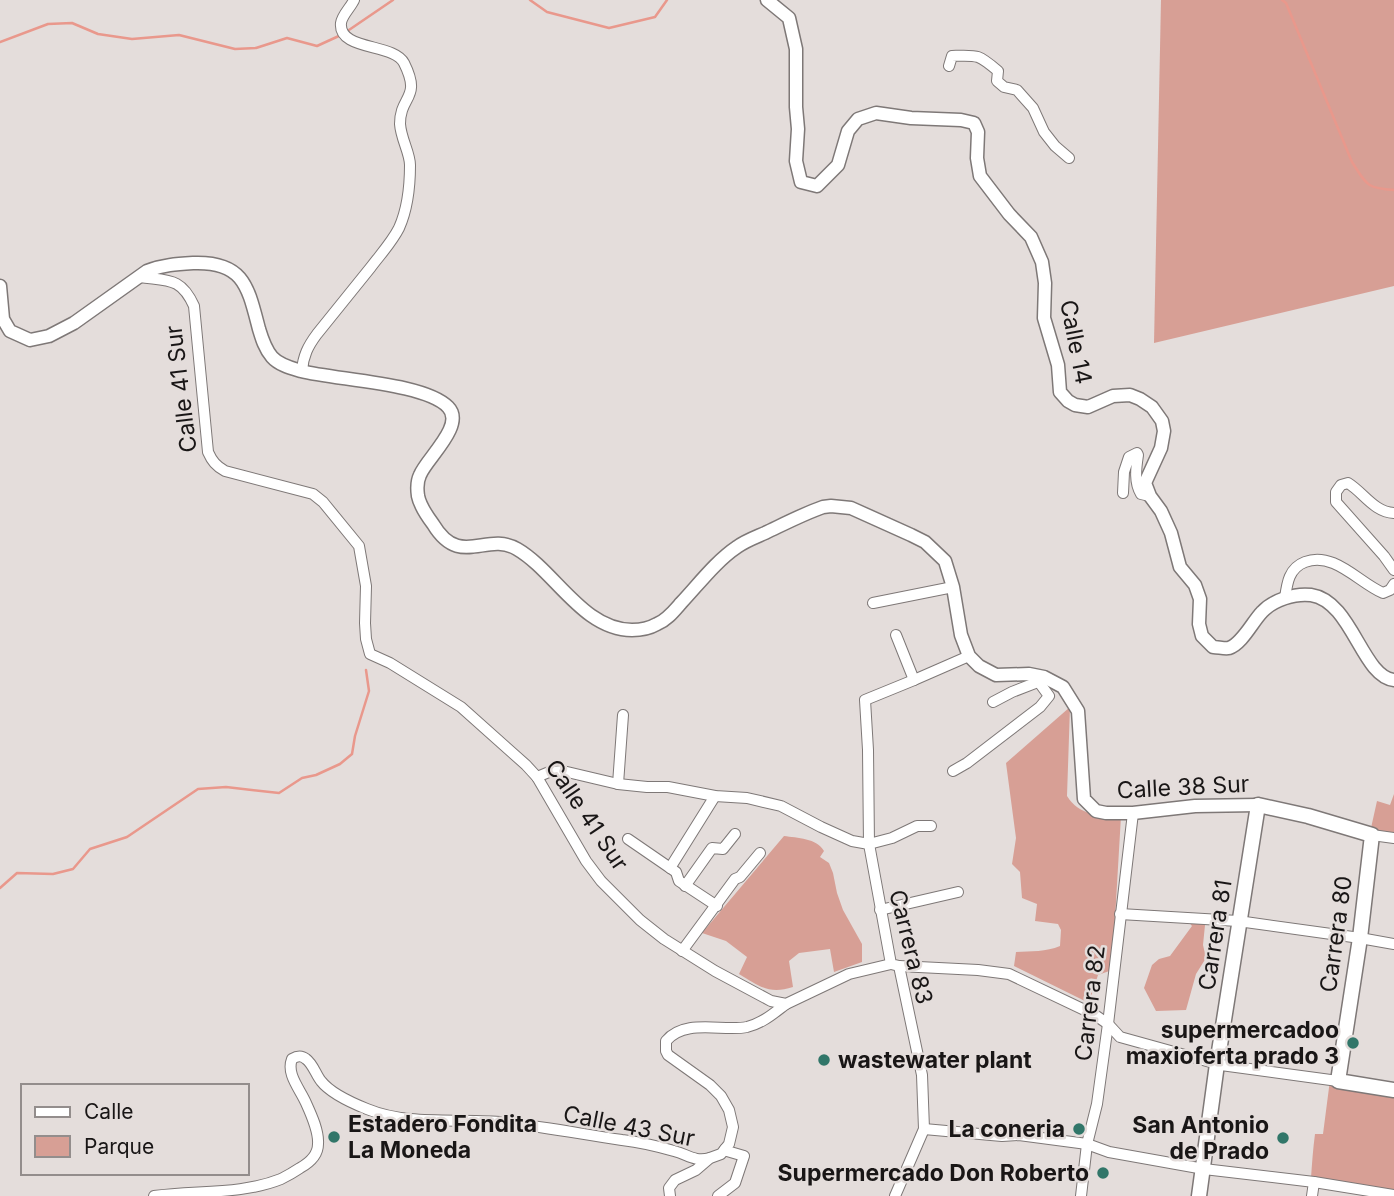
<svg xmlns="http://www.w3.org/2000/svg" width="1394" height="1196" viewBox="0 0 1394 1196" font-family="Inter,sans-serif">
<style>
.green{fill:#d79f95}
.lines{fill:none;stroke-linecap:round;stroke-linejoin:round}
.stream{stroke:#e9988c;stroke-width:2.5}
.minor-casing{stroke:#7e7877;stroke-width:12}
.tertiary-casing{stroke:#7e7877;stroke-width:15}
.secondary-casing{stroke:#7e7877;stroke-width:17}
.minor{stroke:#fff;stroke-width:10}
.tertiary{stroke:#fff;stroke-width:12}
.secondary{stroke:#fff;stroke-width:14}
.poi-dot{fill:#317669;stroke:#e4dddb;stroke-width:2.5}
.labels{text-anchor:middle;stroke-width:5;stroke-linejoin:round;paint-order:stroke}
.street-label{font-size:23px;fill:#191616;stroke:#e4dddb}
.poi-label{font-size:23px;font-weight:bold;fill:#191616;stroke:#e4dddb;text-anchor:end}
</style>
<rect width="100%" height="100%" fill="#e4dddb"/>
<!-- green -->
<g class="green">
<path d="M1161,0H1394V286L1154,343Z"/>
<path d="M1070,707L1067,796C1079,816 1101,816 1121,816L1112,970L1098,975L1089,1003L1014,966L1016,952C1031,951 1046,952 1060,946L1061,930L1058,924L1035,921L1037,904L1022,898L1020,872L1012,864L1016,838L1006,763Z"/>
<path d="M1394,794V835L1371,828L1377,801L1390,805Z"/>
<path d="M784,836C797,838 817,838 824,851L820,857L829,863L833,873L837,893L843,910L862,944V962L834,972L830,949L799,953L789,961L793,987C769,995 759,986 739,974L747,957L726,941L702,933Z"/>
<path d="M1198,919L1205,925L1203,945L1206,958L1196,974L1186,1010L1156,1011L1144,988L1152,965L1159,959L1170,956L1192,926L1187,920Z"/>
<path d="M1330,1080L1394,1083V1196H1368L1318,1186L1311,1178C1312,1163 1313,1149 1315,1134H1323Z"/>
</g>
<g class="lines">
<!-- stream -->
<g class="stream">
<path d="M530,0L547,12L609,28L655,17L667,0"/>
<path d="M1282,0L1286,3L1352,162C1367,185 1366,188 1394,190"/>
<path d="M346,32L393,0"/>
<path d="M0,42L48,24L72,23L98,34L132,39L179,35L235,49L256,48L287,38L317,46L341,35"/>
<path d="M0,888L17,873L53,874L73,869L90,849L127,837L198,789L226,787L279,793L302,778L316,775L340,764L352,754L355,736L369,691L366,670"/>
</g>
<defs>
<g id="minor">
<path d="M949,66L952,56C978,55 978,54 998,71L997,81L1004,87L1017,90L1033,108L1044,132L1055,146L1069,158"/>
<path d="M140,277C168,281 181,277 194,306L208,452C212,461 216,466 225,471L313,494L323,502L359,546L366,586L365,623L366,639L370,654L390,663L461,707L526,765L537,777L586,861L601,881L640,920L664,939L715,971L771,1001L786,1004L849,974L891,964"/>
<path d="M302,371C303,356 308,346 317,334C335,312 353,289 371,267C380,255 392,242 399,228C408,208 410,186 410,165C410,153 401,139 400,124C400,95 422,99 404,63C394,43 338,51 341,23C342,15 351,7 354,0"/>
<path d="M1123,493L1124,472L1129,457L1137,453L1138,455C1136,468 1134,483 1141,494L1150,496"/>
<path d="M1394,513C1374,512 1364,493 1348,483L1341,485L1336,492V502L1384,556L1394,570"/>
<path d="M1285,598C1287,583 1289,568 1305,562C1334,551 1359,583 1383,593L1390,590L1394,584"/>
<path d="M873,603L953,587"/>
<path d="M896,635L914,680"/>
<path d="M993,702L1012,692L1043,680"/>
<path d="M953,771L967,763L1040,707L1049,696L1041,685L1044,677"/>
<path d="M537,777L549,772L563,771L618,784L647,787H668L715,796L747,798L781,806L821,827L852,841L869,844L892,838L917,826H931"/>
<path d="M618,784L623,715"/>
<path d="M1372,835L1394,838"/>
<path d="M628,839L676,872L679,881L717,906"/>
<path d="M670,868L715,796"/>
<path d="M685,886L712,848L723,849L735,834"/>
<path d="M880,910L958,892"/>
<path d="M1120,914L1238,921L1360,938L1394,944"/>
<path d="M682,951L735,879L740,877L760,853"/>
<path d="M899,966L978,970L1009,974L1095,1015L1108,1024L1120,1037L1221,1065L1338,1081"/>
<path d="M924,1129L1002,1136L1019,1135L1087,1144L1109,1152L1204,1169L1314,1182L1394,1195"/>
<path d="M154,1196C196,1190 241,1195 281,1179C287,1176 294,1172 300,1168C309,1163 318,1155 318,1144C319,1131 311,1114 306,1103C300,1089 286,1074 292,1059C297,1056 301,1055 306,1059C313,1064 316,1075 321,1081C331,1094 352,1103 367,1109C408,1126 456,1118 500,1122C540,1126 581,1134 622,1140C639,1142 657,1146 674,1151C689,1155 694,1162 710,1158"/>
<path d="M670,1196L669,1188L675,1180L696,1170L710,1158L721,1154L729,1144L733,1127L729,1110L721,1096L710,1085L668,1055L666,1051V1041C685,1018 723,1032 747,1027C763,1023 774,1013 786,1004"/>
<path d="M718,1196L735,1183L744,1156L727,1151L725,1149"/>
<path d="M895,1196L924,1129L922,1075L899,966L891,964L869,844L868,750L865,700L914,680L969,656"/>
<path d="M1081,1196L1087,1144L1097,1104L1108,1024L1133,813"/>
<path d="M1312,1196L1314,1182"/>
</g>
<g id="tertiary">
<path d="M767,0L789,18L796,49V107L798,129L796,161L801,182L817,186L838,165L848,131L858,119L876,113L911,118L961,120L974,123L978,132L977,158L980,176L1009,214L1031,237L1042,262L1045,283L1044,318L1058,365L1060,392L1068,401L1075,405L1088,407L1113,396L1130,395L1140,399L1152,407L1162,421L1164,431L1161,448L1145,483L1150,496L1161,511L1171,533L1180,567L1195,585L1200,599L1199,624L1202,636L1213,647C1218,647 1225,649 1229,648C1242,644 1253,621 1262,612C1273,600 1295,593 1311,595C1352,601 1362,677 1394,680"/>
<path d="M0,286L3,319L10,331L30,340L49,336L74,323L147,271C162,265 177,264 193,263C244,261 248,287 259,329C262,339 265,349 272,357C279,365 291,368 301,371C336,380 425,383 448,407C466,425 426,459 420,475C417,481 417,489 418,496C420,506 427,516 433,524C460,569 486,531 517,549C555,571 583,630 632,630C640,630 650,628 657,624C667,620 674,611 681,603C698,585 716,561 737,547C745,541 756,537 765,533C784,524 803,514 823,507L831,506L851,508L911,535L925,542L945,561L953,587L961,635L969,656L979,666L996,675L1029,674L1044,677L1063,687L1078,711L1084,799L1096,811L1106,813H1133L1195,806L1258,805"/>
</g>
<path id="secondary" d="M1199,1196L1217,1064L1258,805L1308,816L1372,835L1360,938L1338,1081L1394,1090"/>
</defs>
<!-- minor casing -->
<use href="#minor" class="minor-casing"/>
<!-- tertiary casing -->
<use href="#tertiary" class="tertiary-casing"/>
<!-- secondary casing -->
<use href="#secondary" class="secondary-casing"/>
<!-- minor -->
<use href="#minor" class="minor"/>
<!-- tertiary -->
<use href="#tertiary" class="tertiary"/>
<!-- secondary -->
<use href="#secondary" class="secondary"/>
</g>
<!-- markers -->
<g class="poi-dot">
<circle cx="1353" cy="1043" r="7"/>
<circle cx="824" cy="1060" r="7"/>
<circle cx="1079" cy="1129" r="7"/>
<circle cx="334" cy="1137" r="7"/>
<circle cx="1283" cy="1138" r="7"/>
<circle cx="1103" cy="1173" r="7"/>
</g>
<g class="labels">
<!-- street labels -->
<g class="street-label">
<text transform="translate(1076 342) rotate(79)" y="8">Calle 14</text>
<text transform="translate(181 389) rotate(-97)" y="8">Calle 41 Sur</text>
<text transform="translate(1183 787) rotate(-3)" y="8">Calle 38 Sur</text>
<text transform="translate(587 815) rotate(56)" y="8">Calle 41 Sur</text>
<text transform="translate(1336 934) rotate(-82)" y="8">Carrera 80</text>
<text transform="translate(1215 935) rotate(-81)" y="8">Carrera 81</text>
<text transform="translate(911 947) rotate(76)" y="8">Carrera 83</text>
<text transform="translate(1090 1003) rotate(-83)" y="8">Carrera 82</text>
<text transform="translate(629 1126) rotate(11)" y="8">Calle 43 Sur</text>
</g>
<!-- poi labels -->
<g class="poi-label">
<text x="1339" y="1038">supermercadoo<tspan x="1339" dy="26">maxioferta prado 3</tspan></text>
<text x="838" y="1068" text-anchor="start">wastewater plant</text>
<text x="348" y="1132" text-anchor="start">Estadero Fondita<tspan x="348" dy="26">La Moneda</tspan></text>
<text x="1269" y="1133">San Antonio<tspan x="1269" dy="26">de Prado</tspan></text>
<text x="1065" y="1137">La coneria</text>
<text x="1089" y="1181">Supermercado Don Roberto</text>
</g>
</g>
<!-- legend -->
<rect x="21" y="1084" width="228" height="91" fill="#e4dddb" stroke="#938d8c" stroke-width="2"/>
<rect x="35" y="1107" width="35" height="10" fill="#ffffff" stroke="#938d8c" stroke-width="2"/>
<text x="84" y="1119" font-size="21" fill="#191616">Calle</text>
<rect x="35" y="1136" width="35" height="21" fill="#d79f95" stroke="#938d8c" stroke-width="2"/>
<text x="84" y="1154" font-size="21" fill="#191616">Parque</text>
</svg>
